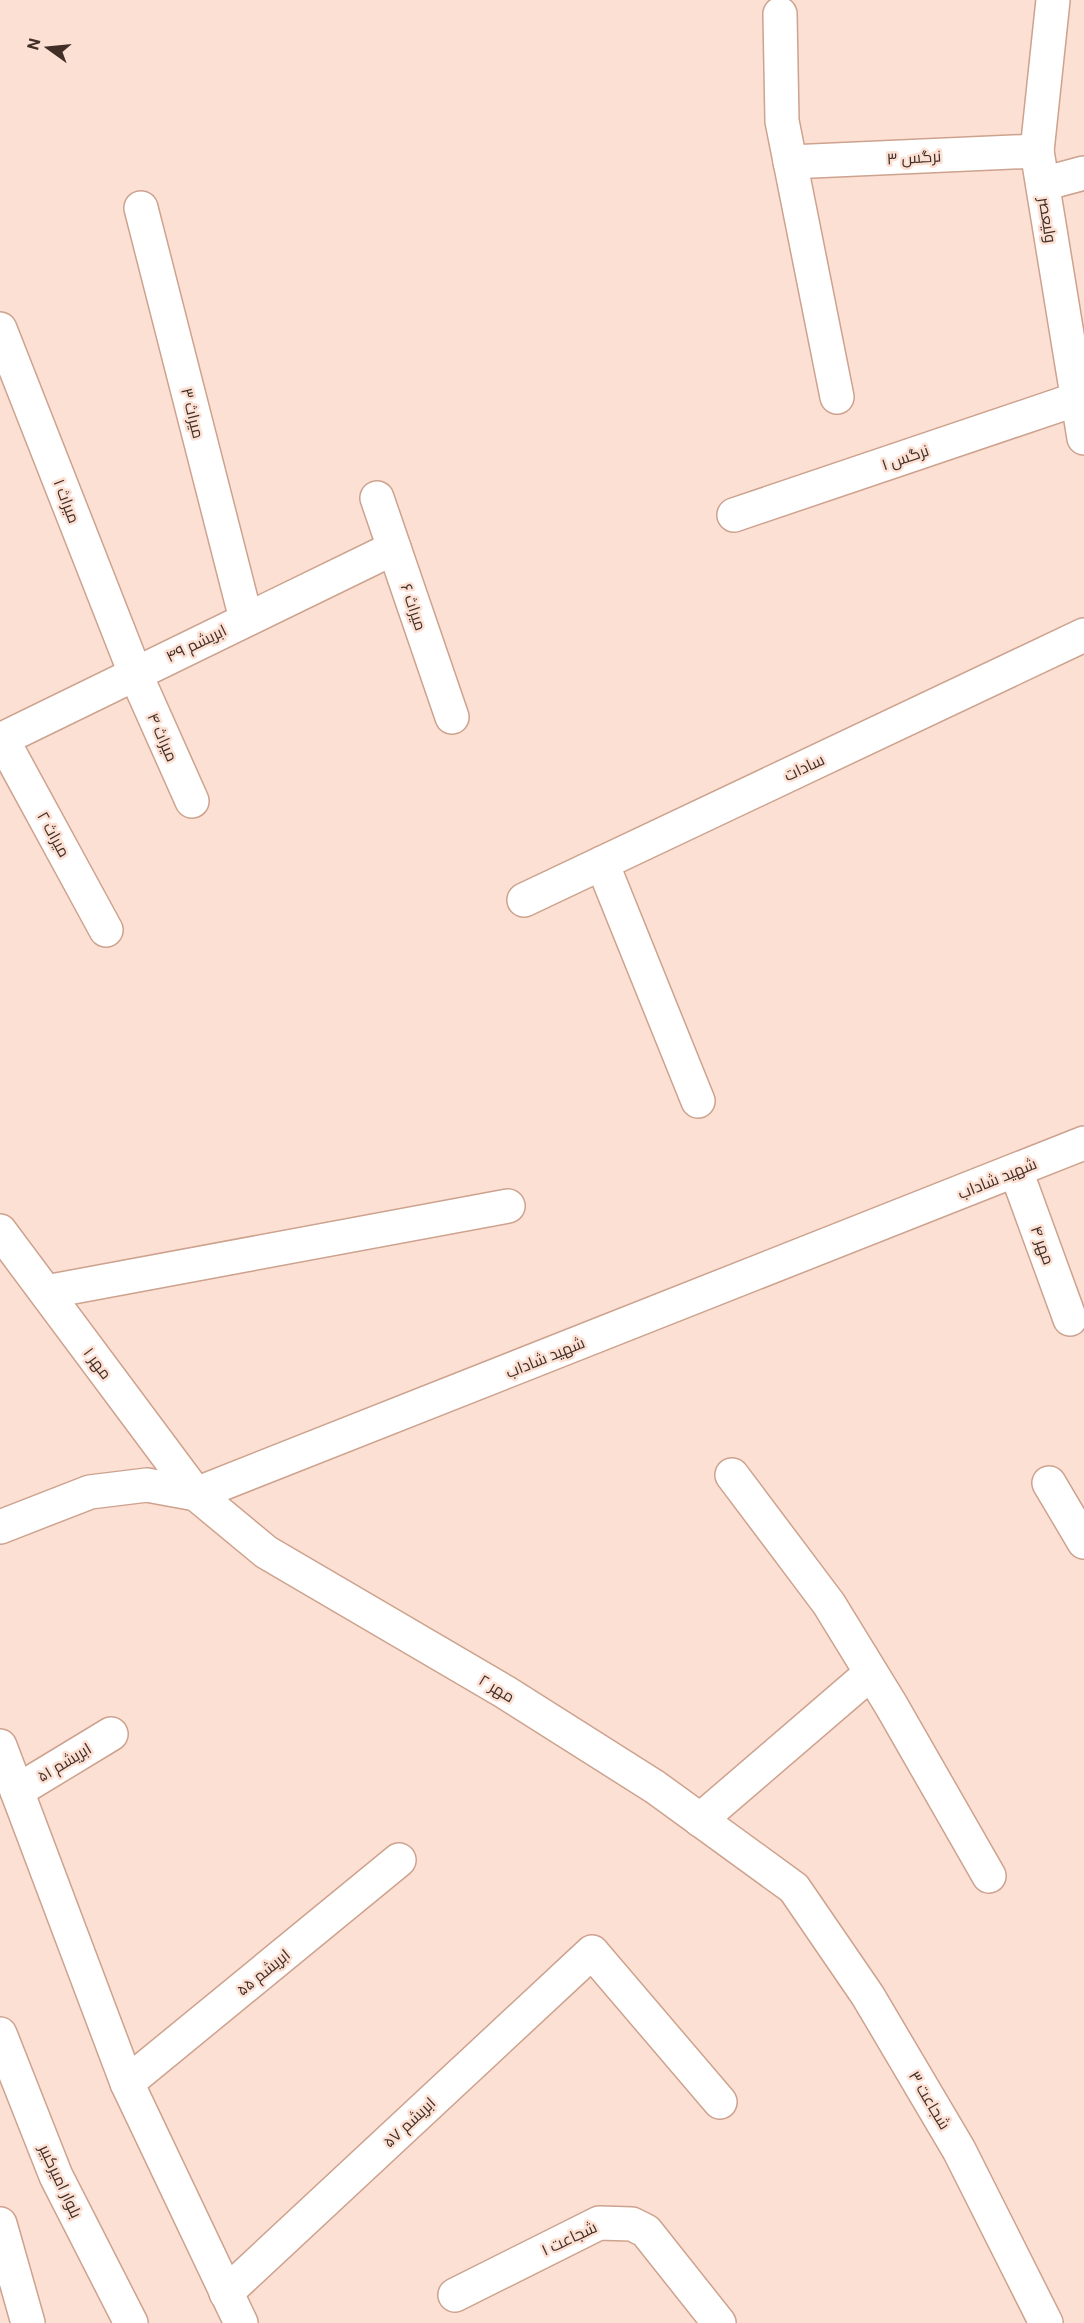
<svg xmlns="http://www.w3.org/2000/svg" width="1084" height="2323" viewBox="0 0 1084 2323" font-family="Roboto,Cairo,sans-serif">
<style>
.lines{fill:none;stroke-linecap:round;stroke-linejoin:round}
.minor-casing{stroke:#cda28e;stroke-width:36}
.tertiary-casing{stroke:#cda28e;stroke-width:36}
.secondary-casing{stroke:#cda28e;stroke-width:36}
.minor{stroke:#fff;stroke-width:33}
.tertiary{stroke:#fff;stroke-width:33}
.secondary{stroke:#fff;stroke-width:33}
.labels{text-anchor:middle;stroke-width:5;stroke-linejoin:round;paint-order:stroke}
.street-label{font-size:16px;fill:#402e27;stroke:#fce0d3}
</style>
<rect width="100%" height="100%" fill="#fce0d3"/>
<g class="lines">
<defs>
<g id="minor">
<path d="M1053,0L1037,151L1084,438"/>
<path d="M780,14L782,121L837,397"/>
<path d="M790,162L1037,151"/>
<path d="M1043,184L1084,173"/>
<path d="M141,208L246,619"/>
<path d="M0,329L135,673L192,801"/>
<path d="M377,498L452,717"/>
<path d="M734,515L1077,399"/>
<path d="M2,739L106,930"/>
<path d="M0,740L394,548"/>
<path d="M602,863L698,1101"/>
<path d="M524,900L1084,635"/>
<path d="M1016,1171L1070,1319"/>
<path d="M0,1231L196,1494L266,1552L505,1692L655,1787L794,1888L868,1996L959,2150L1046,2323"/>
<path d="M46,1292L508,1206"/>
<path d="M732,1475L829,1604L891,1705L989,1876"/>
<path d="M1049,1483L1084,1542"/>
<path d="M17,1791L111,1734"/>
<path d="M700,1820L871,1673"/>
<path d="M127,2083L399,1860"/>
<path d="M226,2293L592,1952L720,2102"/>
<path d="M455,2295L599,2223L632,2224L646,2231L719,2323"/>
</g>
<g id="tertiary">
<path d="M0,1527L90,1492L147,1485L196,1494L1084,1143"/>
<path d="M0,1746L127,2083L241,2323"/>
</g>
<g id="secondary">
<path d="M0,2034L56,2176L131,2323"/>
<path d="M0,2224L28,2323"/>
</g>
</defs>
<!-- minor casing -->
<use href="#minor" class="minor-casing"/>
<!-- tertiary casing -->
<use href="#tertiary" class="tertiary-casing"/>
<!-- secondary casing -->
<use href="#secondary" class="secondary-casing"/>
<!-- minor -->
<use href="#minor" class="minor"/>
<!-- tertiary -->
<use href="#tertiary" class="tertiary"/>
<!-- secondary -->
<use href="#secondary" class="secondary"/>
</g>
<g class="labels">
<!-- street labels -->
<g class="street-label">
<text transform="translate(914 157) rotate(-3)" y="6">نرگس ۳</text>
<text transform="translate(1048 220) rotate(81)" y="6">ولیعصر</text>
<text transform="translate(193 413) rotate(76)" y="6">میراث ۳</text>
<text transform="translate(905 457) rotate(-19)" y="6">نرگس ۱</text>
<text transform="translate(67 501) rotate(69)" y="6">میراث ۱</text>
<text transform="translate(414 607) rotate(71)" y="6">میراث ۶</text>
<text transform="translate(196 643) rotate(-26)" y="6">ابریشم ۴۹</text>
<text transform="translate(163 737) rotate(66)" y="6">میراث ۴</text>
<text transform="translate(804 767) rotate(-25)" y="6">سادات</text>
<text transform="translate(54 834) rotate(61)" y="6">میراث ۲</text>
<text transform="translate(997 1178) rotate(-22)" y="6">شهید شاداب</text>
<text transform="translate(1043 1245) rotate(70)" y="6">مهر ۴</text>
<text transform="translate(545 1357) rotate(-22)" y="6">شهید شاداب</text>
<text transform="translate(98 1363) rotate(53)" y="6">مهر ۱</text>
<text transform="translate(497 1688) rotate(31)" y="6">مهر ۲</text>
<text transform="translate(64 1762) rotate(-31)" y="6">ابریشم ۵۱</text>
<text transform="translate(263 1972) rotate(-39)" y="6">ابریشم ۵۵</text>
<text transform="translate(930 2100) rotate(59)" y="6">شجاعت ۳</text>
<text transform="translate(409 2122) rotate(-43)" y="6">ابریشم ۵۷</text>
<text transform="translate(61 2181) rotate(65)" y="6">بلوار امیرکبیر</text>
<text transform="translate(569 2238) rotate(-25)" y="6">شجاعت ۱</text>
</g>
</g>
<!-- north arrow -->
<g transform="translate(48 48) rotate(285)" stroke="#fce0d3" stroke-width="4.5" paint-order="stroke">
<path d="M0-4.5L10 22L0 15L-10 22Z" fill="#402e27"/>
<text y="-9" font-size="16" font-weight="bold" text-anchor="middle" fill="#402e27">N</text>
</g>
</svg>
